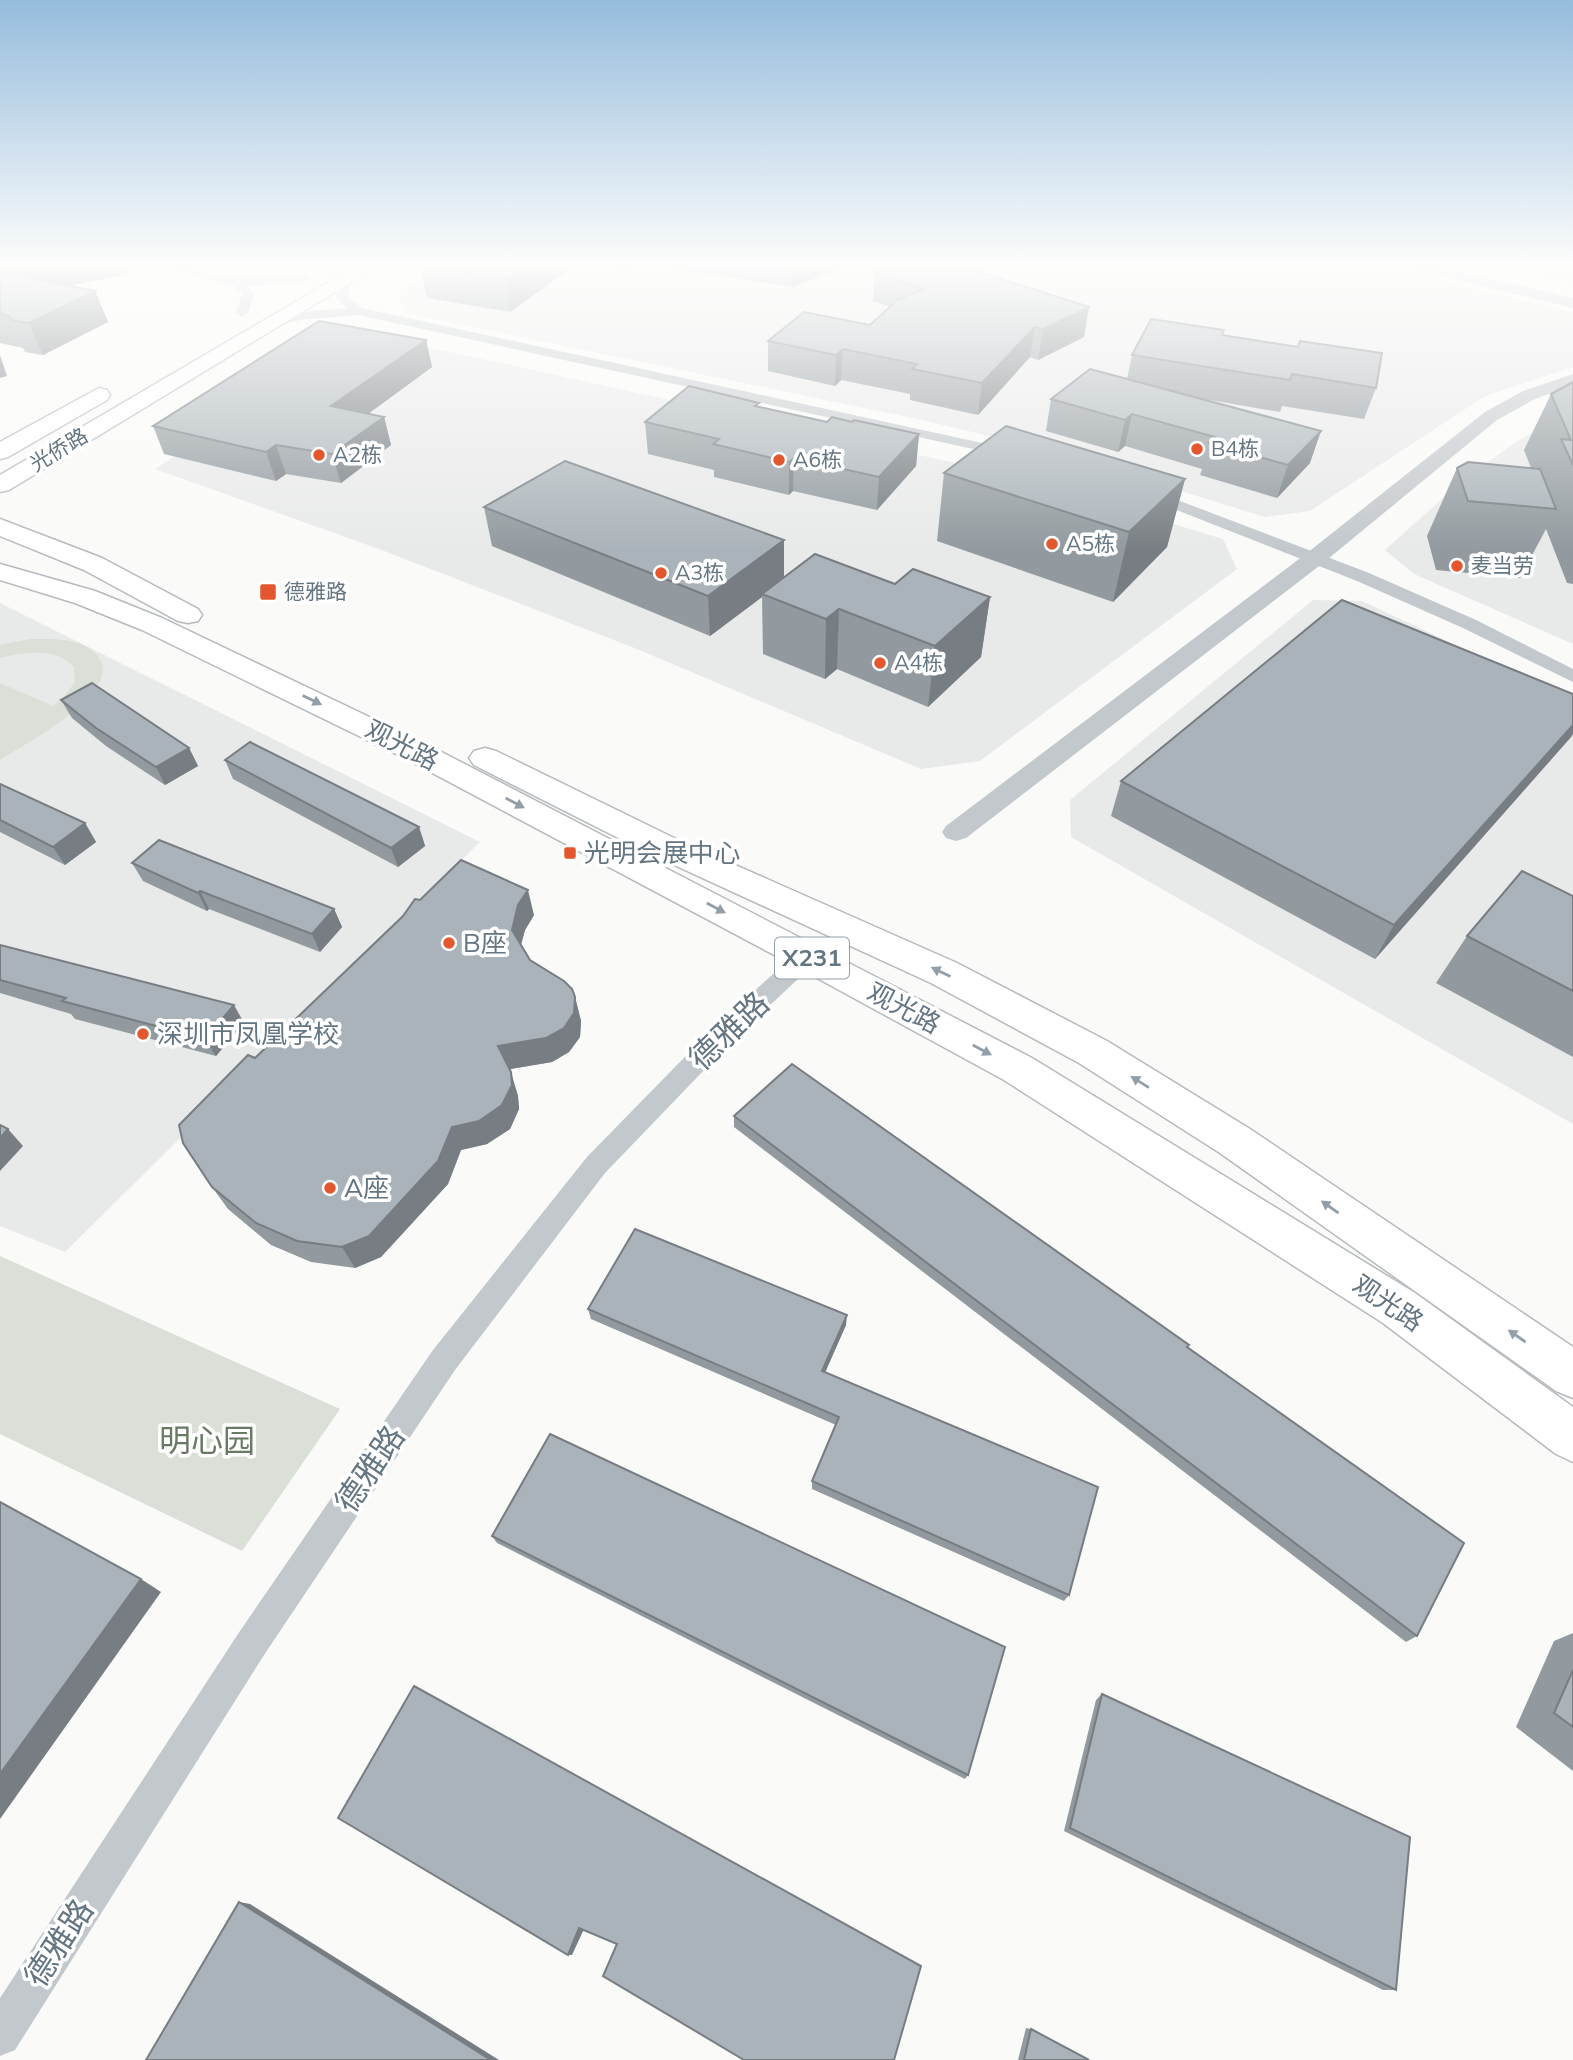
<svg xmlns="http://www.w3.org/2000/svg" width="1573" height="2060" viewBox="0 0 1573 2060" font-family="Mulish,'Noto Sans SC',sans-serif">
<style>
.built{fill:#e8e9e9}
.green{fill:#dadfd7}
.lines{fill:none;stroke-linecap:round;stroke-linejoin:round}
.primary-casing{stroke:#b5babe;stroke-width:3}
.minor{fill:#c3c8cc;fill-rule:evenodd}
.tertiary{fill:#c3c8cc;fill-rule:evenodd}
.primary{fill:#fff;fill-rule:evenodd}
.wall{fill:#929a9f}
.shaded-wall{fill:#777d82}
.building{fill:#aab3b9;stroke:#777d82;stroke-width:2}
.oneway{fill:#939fa8}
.poi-dot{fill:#e4572e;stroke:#fff;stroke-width:2.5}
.labels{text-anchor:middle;stroke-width:7;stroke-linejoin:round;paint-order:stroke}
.far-poi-label{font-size:21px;fill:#657683;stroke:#fff;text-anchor:start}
.far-street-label{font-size:21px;fill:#657683;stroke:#fff}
.shield{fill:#fff;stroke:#939fa8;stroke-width:2}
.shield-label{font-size:24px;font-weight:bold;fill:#657683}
.street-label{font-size:26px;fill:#657683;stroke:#fff}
.poi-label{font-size:26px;fill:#657683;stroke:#fff;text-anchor:start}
.near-street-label{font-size:32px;fill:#657683;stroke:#fff}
.near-park-label{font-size:32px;fill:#687a64;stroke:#fff}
</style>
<rect width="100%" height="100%" fill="#fafaf8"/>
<!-- built -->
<g class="built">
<path d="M443,264H1354L1432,278L1573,313V367L1485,396L1310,511L1265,517L1051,451L922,420L406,313L398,293Z"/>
<path d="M1482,264H1573V284Z"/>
<path d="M396,340L1015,476L1223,539L1237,569L980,761L921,769L637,649L379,549L155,469L346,344Z"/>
<path d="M1573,409V644L1414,574L1385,550L1464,479L1516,442Z"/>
<path d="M1313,600L1362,601L1473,653L1573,709V1124L1071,837L1070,800Z"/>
<path d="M0,603L480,842L65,1252L0,1226Z"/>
</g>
<!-- green -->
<g class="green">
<path d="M30,639C52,639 81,637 97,655C128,691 24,744 0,760V683L53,706L63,698L75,682L74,667C56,647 24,652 0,658V645Z"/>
<path d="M0,1256L340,1409L242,1551L0,1434Z"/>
</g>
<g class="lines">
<defs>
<g id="primary">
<path d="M360,264H381L9,490L0,492V475Z"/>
<path d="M99,388L107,390L110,395L107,400L8,457L0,459V442Z"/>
<path d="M0,519L102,558L198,609L202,615L198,621L188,623L178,621L84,570L0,536Z"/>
<path d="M0,564L95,591L162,618L428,745L1032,1058L1415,1293L1573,1407V1462L1556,1454L1383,1323L1004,1080L795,966L406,759L142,630L75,603L0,580Z"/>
<path d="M485,748L496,751L672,837L957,963L1107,1041L1250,1129L1573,1347V1398L1556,1391L1220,1153L1079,1063L931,983L648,853L474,765L469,758L474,751Z"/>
</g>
</defs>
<!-- primary casing -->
<use href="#primary" class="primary-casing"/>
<!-- minor -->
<g class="minor">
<path d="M152,264H171L238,279L306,273L312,277L306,281L248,286L254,293L248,313L242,317L236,313L242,294L234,286Z"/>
<path d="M345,275L351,279L348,297L362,308L1010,449L1017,453L1010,457L358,315L301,320L270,327L264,323L301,312L347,308L336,298L339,279Z"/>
<path d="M1146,488L1369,573L1476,620L1573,669V682L1463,628L1357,581L1141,496L1138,493Z"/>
<path d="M808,947L816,950L820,956L816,962L734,1039L605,1173L455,1370L264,1655L15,2050L0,2056V1998L240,1631L433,1350L587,1157L716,1025L800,950Z"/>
</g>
<!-- tertiary -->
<g class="tertiary">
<path d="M1400,264H1425L1573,298V308L1402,267Z"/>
<path d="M1573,374V385L1535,399L1497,420L1323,563L966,838L956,841L946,838L942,832L946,826L1307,553L1485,412L1523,391Z"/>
</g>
<!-- primary -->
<use href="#primary" class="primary"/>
</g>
<!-- wall -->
<g class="wall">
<path d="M0,264H124L128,274L68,286L95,291L108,322L43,355L25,352L23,348L0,343Z"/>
<path d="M577,264L510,312L427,298L420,265Z"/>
<path d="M586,264H641L632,271Z"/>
<path d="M642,264H845L839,269L793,287Z"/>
<path d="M874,272L1084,337L1038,360L1030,357L978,415L910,400V394L841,380L835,386L768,371V341L870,325L890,307L873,301Z"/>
<path d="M1222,335L1376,388L1364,419L1282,406L1280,412L1204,399L1310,463L1277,498L1200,475L1202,469L1125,446L1118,452L1046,431L1051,399L1127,379L1132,355Z"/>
<path d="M426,340L432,367L368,414L384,417L391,445L341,483L286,474L276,481L164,454L153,426Z"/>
<path d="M1573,382V584L1567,583L1546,529L1520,578L1436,570L1427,536L1457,468H1531L1524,450L1551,394Z"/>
<path d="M759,407L827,422H852L919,434L916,466L877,510L793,491L789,495L714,477V470L648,454L645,422Z"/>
<path d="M944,473L1185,479L1167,547L1113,602L937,541Z"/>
<path d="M484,507L784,540V577L895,584L990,597L981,657L928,707L837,669L825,679L763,654L762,597L710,636L492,546Z"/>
<path d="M1573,694V734L1571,737L1375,959L1111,816L1121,781Z"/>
<path d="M61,700L189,748L198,766L165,785L106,746L72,718Z"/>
<path d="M225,760L419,827L425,846L398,867L233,779Z"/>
<path d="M0,784L85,823L96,842L65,865L0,832Z"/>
<path d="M132,863L334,909L342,927L320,952L209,909L207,911L143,881Z"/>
<path d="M1573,896V1057L1436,983L1467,936Z"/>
<path d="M420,900L534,915L525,930L521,945L530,960L575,997L581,1021L580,1037L569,1052L552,1062L509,1069L518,1096L519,1109L510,1129L487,1144L461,1150L448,1184L381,1257L355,1268L311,1262L271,1245L228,1209L212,1187L255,1058Z"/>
<path d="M0,945L244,1023L216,1056L75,1019L71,1014L0,993Z"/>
<path d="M734,1116L1187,1347L1417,1636L1406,1642L734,1127Z"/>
<path d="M588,1309L846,1325L825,1373L1069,1595L1064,1601L812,1489V1481L836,1425L591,1319Z"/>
<path d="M492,1536L968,1775L965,1779L497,1543Z"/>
<path d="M1573,1633V1771L1516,1727L1554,1641Z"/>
<path d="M1102,1694L1396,1990H1383L1064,1831L1096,1700Z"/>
<path d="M1026,2028L1031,2029L1089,2060H1018Z"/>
</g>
<!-- shaded-wall -->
<g class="shaded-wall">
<path d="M10,264H124L128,274L0,299V265Z"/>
<path d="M526,264H577L510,312L505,279Z"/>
<path d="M631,264H641L632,271Z"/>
<path d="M793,264H845L839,269L793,287Z"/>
<path d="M95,291L108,322L43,355L29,323Z"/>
<path d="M1089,307L1084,337L1038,360L1043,329Z"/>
<path d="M1035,327L1030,357L978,415L982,383Z"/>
<path d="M426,340L432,367L339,435L331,406Z"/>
<path d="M843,349L841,380L835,386L836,355Z"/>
<path d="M0,355L7,376L0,378Z"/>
<path d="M1132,414L1125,446L1118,452L1125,420Z"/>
<path d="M384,417L391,445L341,483L332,454Z"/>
<path d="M1321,431L1310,463L1277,498L1288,465Z"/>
<path d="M919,434L916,466L877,510L879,477Z"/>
<path d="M276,445L286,474L276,481L266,452Z"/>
<path d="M794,458L793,491L789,495V462Z"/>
<path d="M1185,479L1167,547L1113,602L1129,532Z"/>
<path d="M784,540V580L762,594V597L710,636L708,596Z"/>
<path d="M990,597L981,657L928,707L935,646Z"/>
<path d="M839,609L837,669L825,679L826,619Z"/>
<path d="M1573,725V734L1571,737L1375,959L1394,925Z"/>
<path d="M189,748L198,766L165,785L156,767Z"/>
<path d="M85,823L96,842L65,865L53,847Z"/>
<path d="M419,827L425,846L398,867L391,848Z"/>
<path d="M528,890L534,915L525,930L518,955L512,930L518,905Z"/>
<path d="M200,891L209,909L207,911L198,893Z"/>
<path d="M334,909L342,927L320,952L312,934Z"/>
<path d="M575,997L581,1021L580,1037L569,1052L552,1062L505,1070L498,1046Z"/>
<path d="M234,1005L244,1023L216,1056L205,1039Z"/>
<path d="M511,1072L518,1096L519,1109L510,1129L487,1144L461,1150L448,1184L381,1257L355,1268L342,1247L452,1127Z"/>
<path d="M8,1129L23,1146L0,1171V1138Z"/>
<path d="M847,1315L846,1325L821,1381L822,1371Z"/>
<path d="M141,1579L161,1592L0,1819V1774Z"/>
<path d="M239,1902L250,1904L499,2060H491Z"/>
<path d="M579,1928L584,1929L572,1955H568Z"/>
</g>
<!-- building -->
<g class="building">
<path d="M422,264H526L505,279L420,265Z"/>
<path d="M894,264H955L1089,307L1043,329L1035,327L982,383L912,369L917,364L843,349L836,355L768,341L804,312L870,325L897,300L924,289L874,272Z"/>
<path d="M0,272L95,291L29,323L11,320L9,316L0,314Z"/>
<path d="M1151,319L1224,330L1222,335L1298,347L1300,341L1382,353L1376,388L1292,374L1290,380L1132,355Z"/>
<path d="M319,321L426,340L331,406L384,417L332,454L276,445L266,452L153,426Z"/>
<path d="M1090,369L1321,431L1288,465L1209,443L1215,437L1132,414L1125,420L1051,399Z"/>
<path d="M1573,382V465L1561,439L1571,440L1551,394Z"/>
<path d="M689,386L759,403L755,406L827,422L832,417L852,422L854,420L919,434L879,477L794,458L789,462L713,444L719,439L645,422Z"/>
<path d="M1006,426L1185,479L1129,532L944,473Z"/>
<path d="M565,461L784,540L708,596L484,507Z"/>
<path d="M1468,462L1540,469L1556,509L1468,501L1457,468Z"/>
<path d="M815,554L895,584L913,569L990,597L935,646L839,609L826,619L762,594Z"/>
<path d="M1342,600L1573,694V725L1394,925L1121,781Z"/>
<path d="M92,683L189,748L156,767L96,728L61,700Z"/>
<path d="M250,742L419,827L391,848L225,760Z"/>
<path d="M0,784L85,823L53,847L0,820Z"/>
<path d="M159,840L334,909L312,934L200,891L198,893L132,863Z"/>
<path d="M461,860L528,890L518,905L512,930L530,960L564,981L572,989L575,997L574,1013L564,1028L546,1038L498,1046L511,1072L512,1085L502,1105L479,1121L452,1127L438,1161L369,1236L342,1247L297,1241L256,1223L212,1187L183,1143L179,1125L248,1055L255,1058L403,916L415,899L420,900Z"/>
<path d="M1522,871L1573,896V991L1467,936Z"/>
<path d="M0,945L234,1005L205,1039L62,1001L66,998L0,980Z"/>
<path d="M792,1064L1189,1345L1187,1347L1464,1543L1417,1636L734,1116Z"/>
<path d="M0,1125L8,1129L0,1138Z"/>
<path d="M635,1229L847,1315L822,1371L1098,1487L1069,1595L812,1481L839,1417L588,1309Z"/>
<path d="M550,1434L1005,1647L968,1775L492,1536Z"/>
<path d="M0,1502L141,1579L0,1774Z"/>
<path d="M1573,1670V1727L1554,1713Z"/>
<path d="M414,1686L921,1966L894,2060H744L603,1976L617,1944L579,1928L568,1955L338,1818Z"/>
<path d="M1102,1694L1410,1837L1396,1990L1070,1828Z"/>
<path d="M239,1902L491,2060H146Z"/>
<path d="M1031,2029L1089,2060H1024Z"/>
</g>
<!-- one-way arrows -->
<defs><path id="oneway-solid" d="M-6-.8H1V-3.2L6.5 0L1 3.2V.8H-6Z" transform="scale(1.75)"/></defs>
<g class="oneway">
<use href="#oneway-solid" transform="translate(312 700) rotate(26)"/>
<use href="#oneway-solid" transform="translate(515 803) rotate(28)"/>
<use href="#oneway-solid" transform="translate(716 908) rotate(28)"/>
<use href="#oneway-solid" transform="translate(941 972) rotate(-154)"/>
<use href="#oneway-solid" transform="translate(982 1050) rotate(28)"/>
<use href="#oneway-solid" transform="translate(1140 1082) rotate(-148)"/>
<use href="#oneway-solid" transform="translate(1330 1207) rotate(-145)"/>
<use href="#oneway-solid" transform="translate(1517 1336) rotate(-145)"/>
</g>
<!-- sky -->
<linearGradient id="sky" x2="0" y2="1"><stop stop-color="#96bcdc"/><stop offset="0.48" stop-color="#fdfdfc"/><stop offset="1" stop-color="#fdfdfc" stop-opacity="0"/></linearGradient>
<rect width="1573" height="552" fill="url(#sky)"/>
<!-- markers -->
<g class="poi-dot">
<circle cx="1197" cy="449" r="7"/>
<circle cx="319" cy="455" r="7"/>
<circle cx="779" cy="460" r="7"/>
<circle cx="1052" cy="544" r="7"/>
<circle cx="1457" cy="566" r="7"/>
<circle cx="661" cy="573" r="7"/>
<rect x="259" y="583" width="18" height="18" rx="3.5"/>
<circle cx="880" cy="663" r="7"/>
<rect x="563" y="846" width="14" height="14" rx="3.5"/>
<circle cx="449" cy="943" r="7"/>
<circle cx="143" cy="1034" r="7"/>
<circle cx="330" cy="1188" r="7"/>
</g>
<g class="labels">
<!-- far-poi labels -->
<g class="far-poi-label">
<text x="1211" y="456">B4栋</text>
<text x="333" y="462">A2栋</text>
<text x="793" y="467">A6栋</text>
<text x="1066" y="551">A5栋</text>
<text x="1471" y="573">麦当劳</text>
<text x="675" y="580">A3栋</text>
<text x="284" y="599">德雅路</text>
<text x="894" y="670">A4栋</text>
</g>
<!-- far-street labels -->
<g class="far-street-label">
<text transform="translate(59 450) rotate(-31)" y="7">光侨路</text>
</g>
<!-- shield labels -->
<rect class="shield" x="775" y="937.5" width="74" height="41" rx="5"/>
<g class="shield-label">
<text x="812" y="966">X231</text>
</g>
<!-- street labels -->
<g class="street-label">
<text transform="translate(402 745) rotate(27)" y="9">观光路</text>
<text transform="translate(904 1008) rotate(28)" y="9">观光路</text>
<text transform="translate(1388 1303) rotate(34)" y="9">观光路</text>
</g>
<!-- poi labels -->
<g class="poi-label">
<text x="584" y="862">光明会展中心</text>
<text x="463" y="952">B座</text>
<text x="157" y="1043">深圳市凤凰学校</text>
<text x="344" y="1197">A座</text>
</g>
<!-- near-street labels -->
<g class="near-street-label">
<text transform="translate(729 1031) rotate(-44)" y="11">德雅路</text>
<text transform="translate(370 1469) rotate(-56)" y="11">德雅路</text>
<text transform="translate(59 1943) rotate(-57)" y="11">德雅路</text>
</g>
<!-- near-park labels -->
<g class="near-park-label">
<text x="207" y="1452">明心园</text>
</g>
</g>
</svg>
